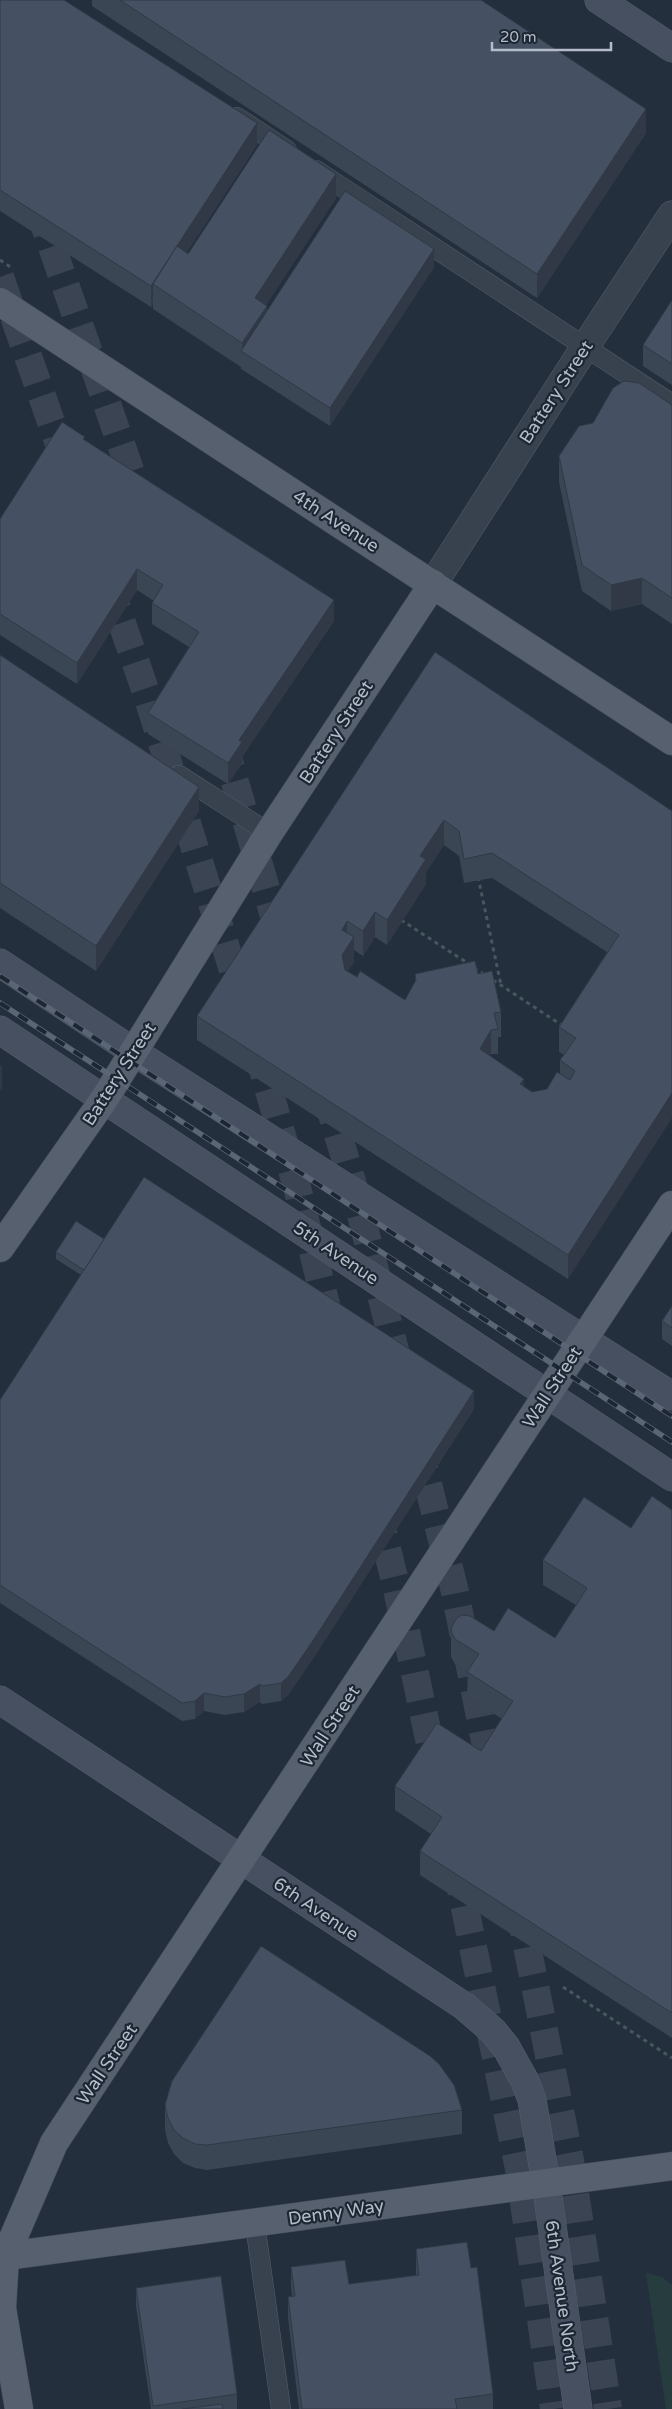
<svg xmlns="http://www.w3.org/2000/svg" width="672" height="2409" viewBox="0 0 672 2409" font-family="'Varela Round',sans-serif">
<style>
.grass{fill:#263c3f}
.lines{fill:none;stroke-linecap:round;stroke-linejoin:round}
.motorway-tunnel{stroke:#3a4453;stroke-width:28;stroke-dasharray:28 14;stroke-linecap:butt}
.service-casing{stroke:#565f6c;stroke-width:20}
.tertiary-casing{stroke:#565f6c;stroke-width:29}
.secondary-casing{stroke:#565f6c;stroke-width:29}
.primary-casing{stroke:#414a57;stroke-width:29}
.path{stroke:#44595c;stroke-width:3;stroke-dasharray:4 4;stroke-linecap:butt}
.service{stroke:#38414e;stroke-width:19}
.tertiary{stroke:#38414e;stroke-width:28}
.secondary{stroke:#465061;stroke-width:28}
.primary{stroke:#56606e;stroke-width:28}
.rail-casing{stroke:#5a6575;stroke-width:5.5}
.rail{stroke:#1d2633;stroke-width:4;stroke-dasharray:11;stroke-linecap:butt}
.wall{fill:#3b4654;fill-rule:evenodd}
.shaded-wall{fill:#303945}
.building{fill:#455162;stroke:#303945;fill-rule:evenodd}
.labels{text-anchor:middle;stroke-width:4.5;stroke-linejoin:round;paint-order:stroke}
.street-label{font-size:18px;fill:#b4bcc9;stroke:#1d2633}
</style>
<rect width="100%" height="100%" fill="#242f3e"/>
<!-- grass -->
<path class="grass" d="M646,2273L662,2277L672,2285V2409H666Z"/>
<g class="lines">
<!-- motorway-tunnel -->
<g class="motorway-tunnel">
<path d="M38,207L142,504"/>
<path d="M0,277L67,467"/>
<path d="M108,583L147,695L242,999"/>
<path d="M223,741L281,940"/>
<path d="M257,1049L298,1191L332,1329"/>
<path d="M326,1094L356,1195L401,1374"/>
<path d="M418,1444L455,1592L493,1781"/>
<path d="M377,1509L397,1589L436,1772"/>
<path d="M456,1865L519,2169L554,2409"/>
<path d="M519,1906L570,2160L608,2409"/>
</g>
<defs>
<g id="service">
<path d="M237,117L287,150"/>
<path d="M316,170L672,404"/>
<path d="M179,775L269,833"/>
<path d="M255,2224L281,2409"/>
</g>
<path id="tertiary" d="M433,584L585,347L672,215"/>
<g id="secondary">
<path d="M599,0L672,48"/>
<path d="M0,963L134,1052L672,1396"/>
<path d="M0,1030L672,1477"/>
<path d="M0,1700L464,2006L493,2031L506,2047L525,2081L532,2100L546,2183L578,2409"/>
</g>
<g id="primary">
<path d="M0,302L672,741"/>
<path d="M0,1248L105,1098L269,833L433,584"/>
<path d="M0,2257L672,2166"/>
<path d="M19,2409L2,2308L5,2257L54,2143L672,1205"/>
</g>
</defs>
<!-- service casing -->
<use href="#service" class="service-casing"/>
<!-- tertiary casing -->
<use href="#tertiary" class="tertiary-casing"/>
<!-- secondary casing -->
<use href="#secondary" class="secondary-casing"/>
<!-- primary casing -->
<use href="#primary" class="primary-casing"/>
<!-- path -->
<g class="path">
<path d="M0,260L12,268"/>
<path d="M478,877L501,985"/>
<path d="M401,920L469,964"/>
<path d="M474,968L485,975"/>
<path d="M493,980L563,1026"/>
<path d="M563,1987L672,2058"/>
</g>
<!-- service -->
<use href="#service" class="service"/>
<!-- tertiary -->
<use href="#tertiary" class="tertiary"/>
<!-- secondary -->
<use href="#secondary" class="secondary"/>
<!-- primary -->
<use href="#primary" class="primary"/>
<defs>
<g id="rail">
<path d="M0,976L672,1416"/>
<path d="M0,1003L672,1442"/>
</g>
</defs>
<!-- rail casing -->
<use href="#rail" class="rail-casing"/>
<!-- rail -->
<use href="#rail" class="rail"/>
</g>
<!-- wall -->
<g class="wall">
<path d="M0,0L257,145L187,252L188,254L336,198L266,305L267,312L434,267L330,426L241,369V367L153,309V304L151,307L0,211Z"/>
<path d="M92,0H481L646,133L537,298L92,6Z"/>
<path d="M672,300V385L643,366V345Z"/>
<path d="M672,405V624L642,604L611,611L582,591L559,482V456L593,423Z"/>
<path d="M85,440L334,621L242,757V763L228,784L148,734V713L189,647L152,624V603L154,601L137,590L77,684L0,635V519Z"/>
<path d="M435,652L672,811L568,1279L197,1040V1016ZM444,845L459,856L464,883L492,878L607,952L559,1027V1052L564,1055L560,1060V1074L547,1089L532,1092L524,1086L490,1056L491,1054H498V1037H501V1012L478,974H415V982L405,1000L357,977L348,971L354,962V950L363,956L375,937L387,945L426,884V872Z"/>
<path d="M0,655L199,811L96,971L0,908Z"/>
<path d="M104,1239L474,1409L314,1657L288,1695L281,1701L262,1704L260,1702L244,1712L225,1715L204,1711L195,1719L182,1721L0,1603V1400L81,1275L56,1259V1252Z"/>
<path d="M672,1306V1346L662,1339V1321Z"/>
<path d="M672,1510V2038L420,1875V1851L431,1834L395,1810V1786L481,1751L502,1719L467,1696L468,1671L455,1664L451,1657V1632L494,1631L555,1638L576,1605L543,1585V1560L631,1528Z"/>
<path d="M165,2105L462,2110V2134L207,2170L195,2168L183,2163L174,2154L168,2143L165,2130Z"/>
<path d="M416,2249L471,2268L493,2394V2409H299L288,2318V2297L292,2296L291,2288V2267L349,2284L416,2276Z"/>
<path d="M136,2288L237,2394V2409H151L136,2306Z"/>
</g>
<!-- shaded-wall -->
<g class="shaded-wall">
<path d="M646,109V133L537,298V274Z"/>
<path d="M257,123V145L162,290L153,284V304L151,307V286Z"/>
<path d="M336,174V198L255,322V298Z"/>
<path d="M434,249V267L330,426V408Z"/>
<path d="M267,306V330L242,352V343Z"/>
<path d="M137,569V590L77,684V663Z"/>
<path d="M642,578V604L611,611V585Z"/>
<path d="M334,600V621L242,757V763L228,784V763L239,740Z"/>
<path d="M199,787V811L96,971V946Z"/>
<path d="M444,820V845L426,872V884L387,945V920L420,856Z"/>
<path d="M375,912V937L363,956V931Z"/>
<path d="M347,921V946L342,930Z"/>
<path d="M354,937V962L342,980V955Z"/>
<path d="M491,1030V1054L480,1074V1049Z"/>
<path d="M2,1064V1088L0,1091V1067Z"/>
<path d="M524,1079V1103L520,1084Z"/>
<path d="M672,1093V1118L568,1279V1255Z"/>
<path d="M474,1391V1409L314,1657L288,1695L281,1701V1683Z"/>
<path d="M260,1684V1702L244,1712V1694Z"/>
<path d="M204,1693V1711L195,1719V1701Z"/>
</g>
<!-- building -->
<g class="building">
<path d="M0,0H64L257,123L151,286L0,190Z"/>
<path d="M120,0H481L646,109L537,274Z"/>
<path d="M269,130L336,174L255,298L267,306L242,343L153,284L177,246L188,254Z"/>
<path d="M345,191L434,249L330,408L241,351Z"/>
<path d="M672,300V364L643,345Z"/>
<path d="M624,381L639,383L672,405V598L642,578L611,585L582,565L559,456L579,426L593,423L613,388Z"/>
<path d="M62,422L85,437L83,439L334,600L239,740L242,742L228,763L148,713L199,632L152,603L163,585L137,569L77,663L0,614V519Z"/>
<path d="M435,652L672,811V1093L568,1255L197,1016ZM444,820L459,831L464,859L492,853L619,935L559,1027L576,1038L560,1060L575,1071L570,1080L557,1072L547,1089L532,1092L520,1084L524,1079L480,1049L491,1030L498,1029L494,1013L501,1012L492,971L478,974L475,961L415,974L416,980L405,1000L360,971L357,977L345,970L342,955L354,937L342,930L347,921L363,931L375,912L387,920L426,859L420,856Z"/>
<path d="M0,655L199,787L96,946L0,883Z"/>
<path d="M144,1177L474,1391L314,1639L288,1677L281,1683L262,1686L260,1684L244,1694L225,1697L204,1693L195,1701L182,1703L0,1585V1400Z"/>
<path d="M76,1221L104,1239L84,1270L56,1252Z"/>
<path d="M672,1306V1328L662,1321Z"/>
<path d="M652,1496L672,1510V2013L420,1851L442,1817L395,1786L437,1723L481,1751L513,1701L467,1672L479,1654L455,1639L451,1632L452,1626L457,1618L462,1615L470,1616L494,1631L508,1608L555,1638L587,1588L543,1560L584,1497L631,1528Z"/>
<path d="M261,1946L430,2056L439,2064L454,2085L462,2110L207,2145L195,2144L183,2138L174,2130L168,2118L165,2105L172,2081Z"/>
<path d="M467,2242L471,2268L477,2267L493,2394L455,2399L457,2409H302L288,2297L295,2296L291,2267L345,2260L349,2284L419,2275L416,2249Z"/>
<path d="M221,2276L237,2394L153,2406L136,2288Z"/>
<path d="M222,2404L223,2409H182Z"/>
</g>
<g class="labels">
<!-- street labels -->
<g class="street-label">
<text transform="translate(556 392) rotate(-57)" y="6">Battery Street</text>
<text transform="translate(336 521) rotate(33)" y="6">4th Avenue</text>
<text transform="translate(336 732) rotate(-57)" y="6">Battery Street</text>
<text transform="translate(119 1074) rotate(-57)" y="6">Battery Street</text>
<text transform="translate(336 1253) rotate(34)" y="6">5th Avenue</text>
<text transform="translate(552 1387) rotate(-57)" y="6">Wall Street</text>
<text transform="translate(330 1726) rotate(-57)" y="6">Wall Street</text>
<text transform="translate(316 1909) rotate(34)" y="6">6th Avenue</text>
<text transform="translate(107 2064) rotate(-56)" y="6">Wall Street</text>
<text transform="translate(336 2212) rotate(-8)" y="6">Denny Way</text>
<text transform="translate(562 2296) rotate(82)" y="6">6th Avenue North</text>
</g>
</g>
<!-- scale -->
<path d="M492 42v8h119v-8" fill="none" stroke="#b4bcc9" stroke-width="2.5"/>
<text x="500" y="42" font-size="15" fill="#b4bcc9" stroke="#1d2633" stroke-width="4" paint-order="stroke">20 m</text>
</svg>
